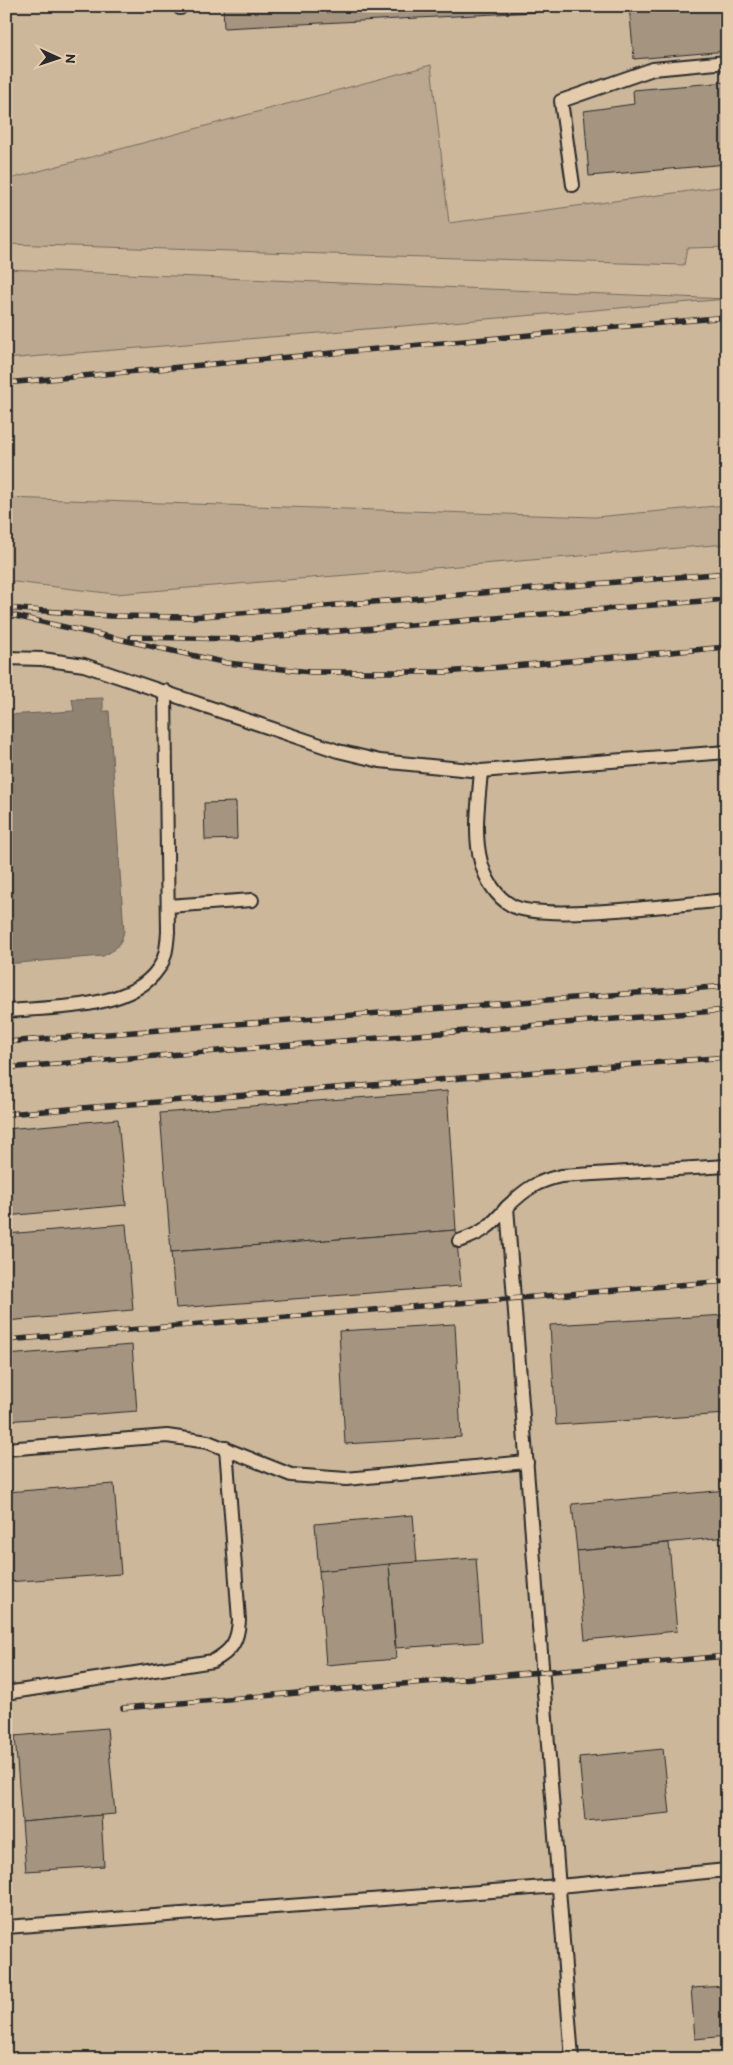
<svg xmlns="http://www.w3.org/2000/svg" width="733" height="2065" viewBox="0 0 733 2065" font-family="Itim,sans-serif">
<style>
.built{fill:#ccb79b}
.green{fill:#bca890;stroke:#746a5e}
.water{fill:#918372;stroke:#686056}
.building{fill:#a59580;stroke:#2b2b2b}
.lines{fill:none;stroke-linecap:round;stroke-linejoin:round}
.lane-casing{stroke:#2b2b2b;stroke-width:16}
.lane{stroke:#e4cbac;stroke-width:12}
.rail-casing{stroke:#2b2b2b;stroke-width:5.5}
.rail{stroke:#e4cbac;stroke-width:4;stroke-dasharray:11;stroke-linecap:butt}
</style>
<rect width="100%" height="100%" fill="#ddc5a7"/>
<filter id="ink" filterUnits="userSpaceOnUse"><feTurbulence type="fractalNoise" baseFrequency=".02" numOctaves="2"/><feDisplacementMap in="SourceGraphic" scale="10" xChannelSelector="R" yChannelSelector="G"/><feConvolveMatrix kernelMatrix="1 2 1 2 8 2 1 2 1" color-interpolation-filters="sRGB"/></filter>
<g filter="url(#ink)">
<!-- built -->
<g class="built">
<path d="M6,6H727V186L449,223L431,65L6,180Z"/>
<path d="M6,244L684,265L687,248L727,247V505L595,517L6,498V359L722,299L6,269Z"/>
<path d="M727,544V2059H6V581L115,594Z"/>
</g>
<!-- green -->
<g class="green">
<path d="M431,65L449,223L727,186V247L687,248L684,265L6,244V180Z"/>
<path d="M6,269L727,299L6,359Z"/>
<path d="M6,498L595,517L727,505V544L115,594L6,581Z"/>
</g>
<!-- water -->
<path class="water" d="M103,698V711H109L124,931C121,945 116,950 103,956L6,964V715L74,711L72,699Z"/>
<!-- building -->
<g class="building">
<path d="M223,6H573V10L224,28Z"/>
<path d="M629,6H727V51L634,59Z"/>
<path d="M727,82V164L589,176L584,111L634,104L633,90Z"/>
<path d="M236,802L237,839L205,840L204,803Z"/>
<path d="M447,1091L456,1230L171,1252L160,1113Z"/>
<path d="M118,1119L126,1205L6,1216V1129Z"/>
<path d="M126,1224L133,1310L6,1321V1234Z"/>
<path d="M456,1230L461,1286L176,1308L171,1252Z"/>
<path d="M727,1315V1414L556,1425L550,1325Z"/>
<path d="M455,1324L461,1437L345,1444L339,1331Z"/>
<path d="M132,1345L137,1411L6,1421V1355Z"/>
<path d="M114,1484L121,1574L6,1582V1492Z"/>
<path d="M727,1490V1537L577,1551L572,1504Z"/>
<path d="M413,1515L417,1562L319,1571L315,1524Z"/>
<path d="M727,1537V1583L723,1538Z"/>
<path d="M669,1543L677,1631L585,1640L577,1551Z"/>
<path d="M476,1558L482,1642L396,1648L389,1564Z"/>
<path d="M389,1564L396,1659L326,1665L319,1571Z"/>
<path d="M727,1668V1703L723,1669Z"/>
<path d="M107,1728L115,1814L22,1822L15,1736Z"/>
<path d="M663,1749L670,1813L585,1821L579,1757Z"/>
<path d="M101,1815L104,1866L26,1871L22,1822Z"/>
<path d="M727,1986V2036L695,2039L691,1988Z"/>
</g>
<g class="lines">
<defs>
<g id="lane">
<path d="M180,6V8"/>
<path d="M573,185L561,101L653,69L727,62"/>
<path d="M6,658L42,659L84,665L338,751L380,761L481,771L727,752"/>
<path d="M481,771C479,800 473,833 481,862C485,878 496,897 511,905C539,923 687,903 727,900"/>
<path d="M168,906L252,900"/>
<path d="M6,1011C50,1007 131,1010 158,969C166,959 167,945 168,932L165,691"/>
<path d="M459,1241C483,1233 491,1226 507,1207"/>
<path d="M6,1449L167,1436L208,1442L291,1475L346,1479L527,1462"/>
<path d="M6,1693L213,1661C232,1651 238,1641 239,1620L226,1448"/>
<path d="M6,1927L559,1886L727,1870"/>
<path d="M572,2059L507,1207C526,1189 535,1182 561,1176L727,1166"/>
</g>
</defs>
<!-- lane casing -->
<use href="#lane" class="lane-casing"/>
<!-- lane -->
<use href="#lane" class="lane"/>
<defs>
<g id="rail">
<path d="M6,383L727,317"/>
<path d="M6,608L110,616L191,617L727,573"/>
<path d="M6,614L227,663L311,672H446L727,647"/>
<path d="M131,637L241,639L727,599"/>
<path d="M6,1042L727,986"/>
<path d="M6,1068L727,1010"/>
<path d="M6,1114L727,1057"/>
<path d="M6,1340L727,1281"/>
<path d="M123,1708L727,1656"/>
</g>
</defs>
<!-- rail casing -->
<use href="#rail" class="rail-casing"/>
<!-- rail -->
<use href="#rail" class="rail"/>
</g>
</g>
<!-- margin -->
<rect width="733" height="2065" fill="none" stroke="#e4cbac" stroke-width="25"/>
<rect x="12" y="12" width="708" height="2040" fill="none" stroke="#2b2b2b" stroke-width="2" filter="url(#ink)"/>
<!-- north arrow -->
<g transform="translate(58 58) rotate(93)" stroke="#e4cbac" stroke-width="4" paint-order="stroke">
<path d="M0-4L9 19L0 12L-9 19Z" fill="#2b2b2b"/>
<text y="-8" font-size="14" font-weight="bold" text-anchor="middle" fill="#2b2b2b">N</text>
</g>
</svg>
